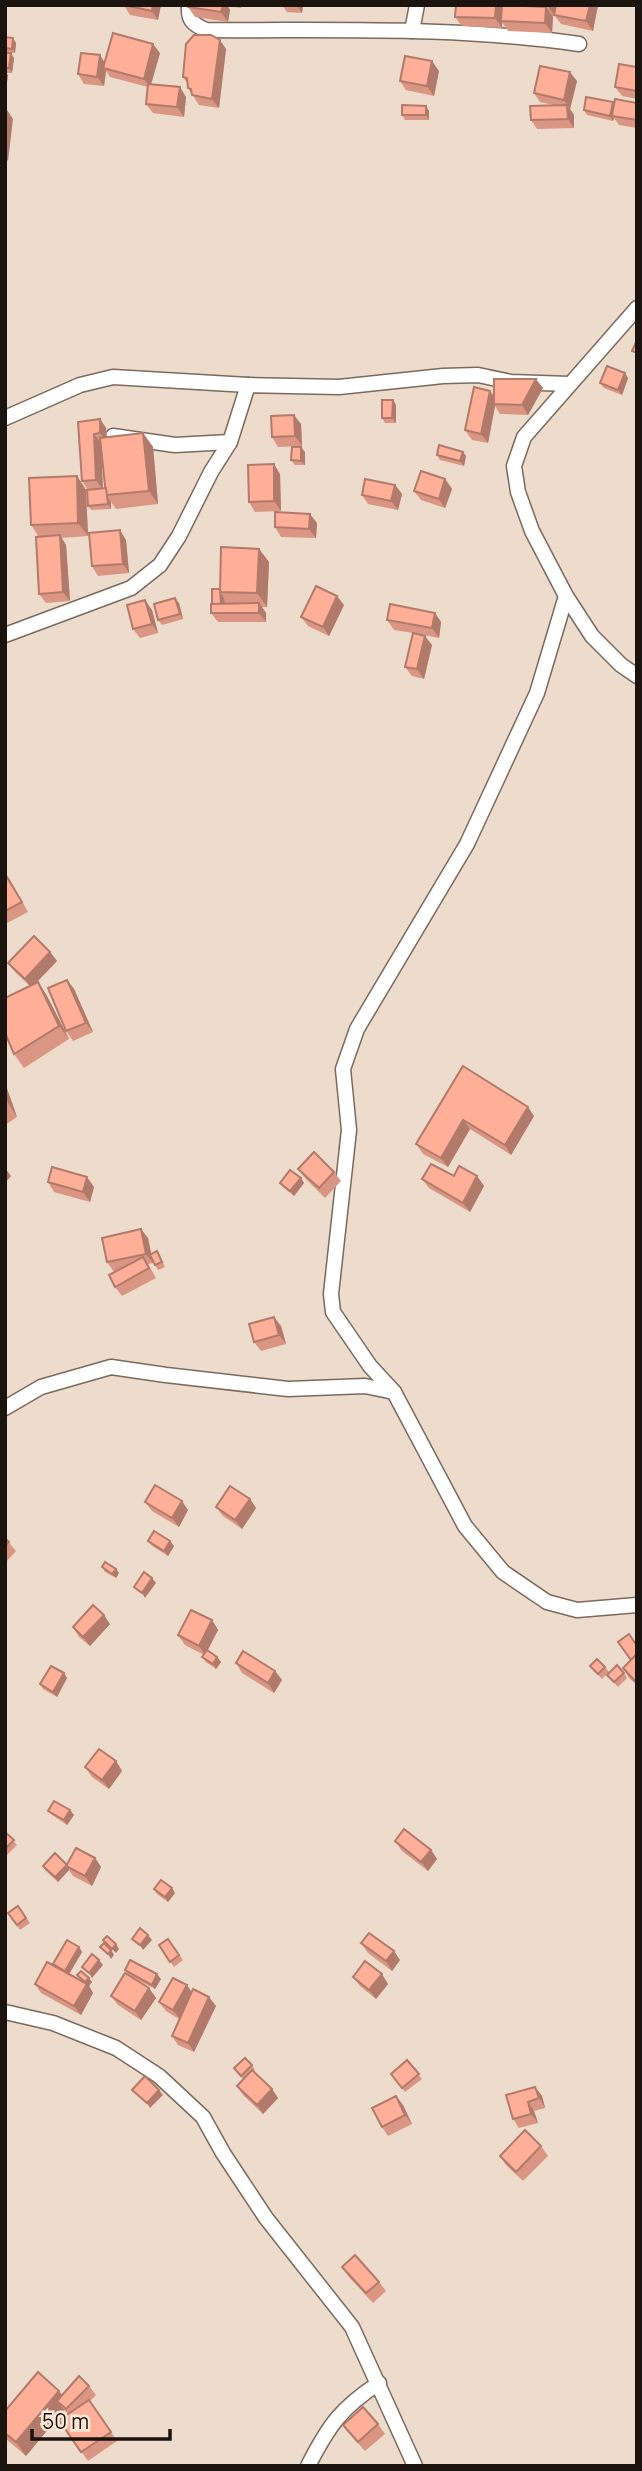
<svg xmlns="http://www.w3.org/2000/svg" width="642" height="2471" viewBox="0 0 642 2471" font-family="Manrope,sans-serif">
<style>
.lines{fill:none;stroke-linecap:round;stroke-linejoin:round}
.minor-casing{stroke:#7a6a5d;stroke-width:17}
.minor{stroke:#fff;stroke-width:14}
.wall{fill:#db9683;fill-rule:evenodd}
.shaded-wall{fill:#b27a6a}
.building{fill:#ffaf98;stroke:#b27a6a;stroke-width:2}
</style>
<rect width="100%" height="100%" fill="#eddbcc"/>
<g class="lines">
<defs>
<g id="minor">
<path d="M189,5C188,20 192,24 206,30C330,31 455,26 579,44"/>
<path d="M412,31L417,5"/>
<path d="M637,308L524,437L514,466L518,492L532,531L566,596L592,636L621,665L637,676"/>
<path d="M5,418L80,385L113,377L248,385"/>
<path d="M113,436L175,445L230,442"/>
<path d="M566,596L537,693L467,844L357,1029L343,1069L349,1130L331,1294L333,1312L370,1366L394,1392L465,1526L503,1572L547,1602L577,1610L637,1605"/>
<path d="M5,635L131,588L160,565L179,536L211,472L230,442L248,385L339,387L443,376L478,375L511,382L569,384"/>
<path d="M5,1408L41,1387L111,1367L166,1375L288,1389L365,1386L394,1392"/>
<path d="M5,2012L53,2023L116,2048L159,2076L203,2117L223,2153L266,2218L352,2327L415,2466"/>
<path d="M308,2466C329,2425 341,2408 379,2383"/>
</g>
</defs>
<!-- minor casing -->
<use href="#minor" class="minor-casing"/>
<!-- minor -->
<use href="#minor" class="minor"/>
</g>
<!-- wall -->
<g class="wall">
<path d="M115,5H161L158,20L130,15L125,7Z"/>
<path d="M188,5H242L241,8L227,6L230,10L228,22L195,17L188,7Z"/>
<path d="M282,5H303L302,13L287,12Z"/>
<path d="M534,5H598L593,31L561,24L555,16H553L552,33L508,31L502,22V28L462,26L455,17L535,7Z"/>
<path d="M5,37L16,43L15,53L5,52Z"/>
<path d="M226,49L219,108L199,105L188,88L187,83L183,77Z"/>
<path d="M5,53L14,58L12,73H6L8,75L6,88H5Z"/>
<path d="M160,53L151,84L186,97L184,117L153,113L146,104L148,87L110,77L106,71L104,86L84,84L78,74L100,55L105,63Z"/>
<path d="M637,67V99L622,96L615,87Z"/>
<path d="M439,71L434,96L406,90L400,81Z"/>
<path d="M577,81L570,109L574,115V128L537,129L531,120L554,105L540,102L534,93Z"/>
<path d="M637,103V128L619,125L614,118L613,121L587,115L584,110L614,104Z"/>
<path d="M426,106L429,111V120H405L402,115Z"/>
<path d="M625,373L628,378L622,395L604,388L600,383Z"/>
<path d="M543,388L528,415L500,414L495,406L488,443L472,440L465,430L494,396Z"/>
<path d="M393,400L396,405V423H385L382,418Z"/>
<path d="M100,419L106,428L107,437L143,433L153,447L158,504L116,509L111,502V509L91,510L88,506V490L82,481L78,422ZM101,445L106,488L103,489Z"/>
<path d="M301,424L302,446L278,447L272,437Z"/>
<path d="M305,452V465H295L291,460Z"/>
<path d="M463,452L466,456L464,466L440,460L437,455Z"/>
<path d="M280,474L281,511L255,512L249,502Z"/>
<path d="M77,476L86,490L88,536L61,538L66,545L70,601L46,603L39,594V537L31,525Z"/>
<path d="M445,479L452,489L445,508L421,500L414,491Z"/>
<path d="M395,485L402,494L398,510L368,504L362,495Z"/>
<path d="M317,523L316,538L281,537L275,527Z"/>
<path d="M126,540L129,573L98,576L92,566Z"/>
<path d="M259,549L269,562L267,607H262L266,613V622H218L211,613L220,589Z"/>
<path d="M179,603L183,619L162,625L158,620Z"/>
<path d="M344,605L329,636L308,626L301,617Z"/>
<path d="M152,610L158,633L140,638L133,629Z"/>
<path d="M435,613L441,622L439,638L419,634L432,645L424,679L412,676L405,667L413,633L394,630L387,620Z"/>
<path d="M5,873L28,912L5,924Z"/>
<path d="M50,952L57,961L36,983L38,982L47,996L69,1039L24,1068L14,1054L30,986L15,972L8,963Z"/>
<path d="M67,980L74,989L93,1032L73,1041L66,1031Z"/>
<path d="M463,1066L534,1116L511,1155L470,1129L448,1167L423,1154L416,1144Z"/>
<path d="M5,1083L17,1117L5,1125Z"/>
<path d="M298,1169L334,1172L341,1181L325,1198L305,1178Z"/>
<path d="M454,1176H477L484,1186L470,1212L429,1188L422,1179Z"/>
<path d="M301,1178L304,1183L294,1196L284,1188L280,1183Z"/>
<path d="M48,1182L94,1187L90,1202L54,1192Z"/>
<path d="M148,1238L151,1254L160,1256L165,1267L158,1270L152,1260L153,1263L148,1264L156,1278L122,1296L115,1287L117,1271L114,1272L107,1262Z"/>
<path d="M281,1326L286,1344L261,1351L254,1342Z"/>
<path d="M250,1499L256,1508L242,1529L223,1516L216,1507Z"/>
<path d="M145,1502L188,1510L179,1527L152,1511Z"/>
<path d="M5,1538L16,1551L5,1563Z"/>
<path d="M148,1541H170L174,1546L168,1556L152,1546Z"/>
<path d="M102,1567L116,1569L119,1573L116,1578L105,1572Z"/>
<path d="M212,1620L218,1630L208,1650L217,1657L221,1662L216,1669L206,1662L202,1657L204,1655L185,1645L178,1635Z"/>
<path d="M110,1624L90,1646L79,1637L73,1627Z"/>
<path d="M637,1646V1685L629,1678L623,1668L631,1660Z"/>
<path d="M236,1663L275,1671L282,1680L274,1693L242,1673Z"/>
<path d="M590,1666L605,1667L609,1672L602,1679Z"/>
<path d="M64,1673L67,1678L57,1697L43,1689L40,1684Z"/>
<path d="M624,1673L627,1678L618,1687L607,1675Z"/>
<path d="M116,1761L122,1771L109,1789L92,1777L85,1767Z"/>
<path d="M48,1811L74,1815L67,1825L52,1815Z"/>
<path d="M5,1832L17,1845L5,1857Z"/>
<path d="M395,1841L431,1850L437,1859L428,1871L402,1851Z"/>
<path d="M95,1858L101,1867L92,1886L73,1876L69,1870L58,1882L46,1871L43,1866L67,1865Z"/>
<path d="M154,1889L175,1893L168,1902L157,1894Z"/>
<path d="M18,1906L30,1923L20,1930L8,1913Z"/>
<path d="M168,1939L183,1960L174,1967L159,1945Z"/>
<path d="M361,1943L400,1960L392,1971L368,1953Z"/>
<path d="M79,1947L82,1952L69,1974L82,1981L77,1975L92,1982L89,1986L93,1993L81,2015L41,1993L35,1984L54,1966Z"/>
<path d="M125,1970L161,1979L155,1989L130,1976L149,1988L156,1998L141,2020L118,2005L111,1996L128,1975Z"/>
<path d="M353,1977L388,1984L376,1999L360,1986Z"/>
<path d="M187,1985L192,1992L216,2006L194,2052L178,2045L172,2036L179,2019L166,2011L159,2002Z"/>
<path d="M407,2060L422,2079L405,2092L391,2074Z"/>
<path d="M252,2065L255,2070L253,2072L272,2089L278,2098L263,2114L243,2095L237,2086L243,2079L234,2068Z"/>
<path d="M535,2087L542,2096L545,2108L534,2111L538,2123L519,2128L513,2119Z"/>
<path d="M403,2105L412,2124L388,2136L382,2127Z"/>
<path d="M541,2146L548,2156L523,2181L506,2165L500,2156Z"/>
<path d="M342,2267L379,2282L386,2291L373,2303L349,2277Z"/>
<path d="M89,2386L96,2395L90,2401L117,2441L88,2461L59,2420L68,2414L64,2410L26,2456L5,2438V2411L59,2391L62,2395Z"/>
<path d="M378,2424L385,2434L365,2451L350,2434L343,2425Z"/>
</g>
<!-- shaded-wall -->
<g class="shaded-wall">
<path d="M153,5H161L158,20L152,11Z"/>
<path d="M223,5H227L230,10L228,22L221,12Z"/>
<path d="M297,5H303L302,13Z"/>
<path d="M496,5H503L502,28L495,18Z"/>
<path d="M549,5H558L554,15L555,17L549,8Z"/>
<path d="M590,5H598L593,31L586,21Z"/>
<path d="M546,7L553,17L552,33L545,23Z"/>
<path d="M13,38L16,43L15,53L12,49Z"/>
<path d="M220,40L226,49L219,108L212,99Z"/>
<path d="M153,44L160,53L150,88L144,79Z"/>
<path d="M11,53L14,58L12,73L9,68Z"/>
<path d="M100,55L106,65L103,68L106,71L104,86L97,77Z"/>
<path d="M432,61L439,71L434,96L427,86Z"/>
<path d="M5,72L8,75L6,88L5,87Z"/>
<path d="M570,72L577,81L570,109L564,100Z"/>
<path d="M180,87L186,97L184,117L177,107Z"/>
<path d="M613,102L616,107L612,116L614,118L613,121L610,116Z"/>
<path d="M567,105L574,115V128L568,119Z"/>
<path d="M426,106L429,111V120L426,115Z"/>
<path d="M7,110L13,119L8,161L5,158V121Z"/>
<path d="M625,373L628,378L622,395L618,390Z"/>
<path d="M536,379L543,388L528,415L522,405Z"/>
<path d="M490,391L497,400L494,404L495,406L488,443L481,434Z"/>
<path d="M393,400L396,405V423L392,418Z"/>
<path d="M294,415L301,424L302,446L295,436Z"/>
<path d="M100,419L106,428L107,443L100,433Z"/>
<path d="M143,433L153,447L158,504L149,491Z"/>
<path d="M94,434L101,443L103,490L96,480Z"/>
<path d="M301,447L305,452V465L301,461Z"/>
<path d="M463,452L466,456L464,466L460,461Z"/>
<path d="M274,464L280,474L281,511L274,501Z"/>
<path d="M77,476L86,490L88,536L78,523Z"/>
<path d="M445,479L452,489L445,508L439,499Z"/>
<path d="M395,485L402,494L398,510L391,501Z"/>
<path d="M107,497L111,502V509L108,504Z"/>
<path d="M310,514L317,523L316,538L309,529Z"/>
<path d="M120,530L126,540L129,573L123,564Z"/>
<path d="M60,535L66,545L70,601L63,592Z"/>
<path d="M259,549L269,562L267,607L257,593Z"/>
<path d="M221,594L224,598L225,610L221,606Z"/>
<path d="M337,596L344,605L329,636L323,627Z"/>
<path d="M175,598L179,603L183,619L180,614Z"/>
<path d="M145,600L152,610L158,633L152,624Z"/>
<path d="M259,603L266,613V622L259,613Z"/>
<path d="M435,613L441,622L439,638L432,628Z"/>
<path d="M425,636L432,645L424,679L417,669Z"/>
<path d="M5,873L10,880L28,912L22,902Z"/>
<path d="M50,952L57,961L31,988L25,979Z"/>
<path d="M67,980L74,989L93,1032L86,1023Z"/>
<path d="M38,982L47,996L69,1039L59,1026Z"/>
<path d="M5,1083L17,1117L8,1103L5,1096Z"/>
<path d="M528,1107L534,1116L511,1155L505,1145Z"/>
<path d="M463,1120L470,1129L448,1167L441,1158Z"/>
<path d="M5,1168L11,1176L5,1183Z"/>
<path d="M477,1176L484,1186L470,1212L463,1203Z"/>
<path d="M87,1177L94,1187L90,1202L83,1192Z"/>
<path d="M301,1178L304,1183L294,1196L290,1191Z"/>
<path d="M141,1229L148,1238L153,1263L146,1254Z"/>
<path d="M274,1317L281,1326L286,1344L279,1335Z"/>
<path d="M250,1499L256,1508L242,1529L235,1520Z"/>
<path d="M182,1501L188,1510L179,1527L172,1518Z"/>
<path d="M170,1541L174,1546L168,1556L164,1551Z"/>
<path d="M116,1569L119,1573L116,1578L112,1574Z"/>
<path d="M152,1578L156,1583L145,1598L142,1593Z"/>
<path d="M104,1615L110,1624L90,1646L83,1637Z"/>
<path d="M212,1620L218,1630L205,1655L199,1646Z"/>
<path d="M217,1657L221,1662L216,1669L213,1664Z"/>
<path d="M275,1671L282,1680L274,1693L268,1683Z"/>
<path d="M64,1673L67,1678L57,1697L53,1692Z"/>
<path d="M116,1761L122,1771L109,1789L102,1780Z"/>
<path d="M70,1810L74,1815L67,1825L64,1820Z"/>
<path d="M431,1850L437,1859L428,1871L421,1862Z"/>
<path d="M95,1858L101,1867L92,1886L85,1876Z"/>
<path d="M67,1865L69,1870L58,1882L55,1877Z"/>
<path d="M172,1888L175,1893L168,1902L165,1897Z"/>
<path d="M148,1935L152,1940L143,1950L140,1945Z"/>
<path d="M116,1944L119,1949L116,1953L112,1949Z"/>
<path d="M79,1947L82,1952L68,1976L65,1971Z"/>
<path d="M111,1950L114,1955L111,1959L108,1954Z"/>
<path d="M394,1951L400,1960L392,1971L386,1961Z"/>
<path d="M99,1960L103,1965L92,1978L89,1973Z"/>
<path d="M157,1974L161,1979L155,1989L152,1985Z"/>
<path d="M382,1974L388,1984L376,1999L369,1990Z"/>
<path d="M89,1978L92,1982L89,1986L93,1993L81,2015L74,2006L87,1984L85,1982Z"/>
<path d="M187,1985L193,1995L180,2019L173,2010Z"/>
<path d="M149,1988L156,1998L141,2020L135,2011Z"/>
<path d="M209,1997L216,2006L194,2052L188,2043Z"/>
<path d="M535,2087L542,2096L545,2108L539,2098Z"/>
<path d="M272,2089L278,2098L263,2114L257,2105Z"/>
<path d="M159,2090L163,2095L150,2108L147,2103Z"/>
<path d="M396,2096L403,2105L412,2124L405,2115Z"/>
<path d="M528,2102L534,2111L538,2123L531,2114Z"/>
<path d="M59,2391L69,2404L57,2401L64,2410L26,2456L16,2442Z"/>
</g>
<!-- building -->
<g class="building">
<path d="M124,5H153L152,11Z"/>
<path d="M188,5H223L221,12L188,7Z"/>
<path d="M456,5H496L495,18L455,17Z"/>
<path d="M502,5L546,7L545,23L501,21Z"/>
<path d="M556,5H590L586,21L554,15Z"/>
<path d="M113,33L153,44L144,79L103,68Z"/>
<path d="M194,35H211L220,40L212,99L192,95L191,89L188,88L187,78L183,77L186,44Z"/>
<path d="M5,37L13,38L12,49L5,48Z"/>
<path d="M5,53H11L9,68H5Z"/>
<path d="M81,53L100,55L97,77L78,74Z"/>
<path d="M405,56L432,61L427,86L400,81Z"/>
<path d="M619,64L637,67V91L615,87Z"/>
<path d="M540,66L570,72L564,100L534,93Z"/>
<path d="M148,84L180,87L177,107L146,104Z"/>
<path d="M586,97L613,102L610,116L584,110Z"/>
<path d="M615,99L637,103V120L612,116Z"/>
<path d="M402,105L426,106V115H402Z"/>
<path d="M567,105L568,119L531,120L530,106Z"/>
<path d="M637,340V353L632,351Z"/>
<path d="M607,366L625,373L618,390L600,383Z"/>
<path d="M494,379H536L522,405L494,404Z"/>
<path d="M474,387L490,391L481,434L465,430Z"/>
<path d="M382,400H393L392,418H382Z"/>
<path d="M294,415L295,436L272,437L271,416Z"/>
<path d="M100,419V433L94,434L96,480L82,481L78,422Z"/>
<path d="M143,433L149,491L106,495L100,438Z"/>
<path d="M439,445L463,452L460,461L437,455Z"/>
<path d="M292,447H301V461L291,460Z"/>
<path d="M274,464V501L249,502L248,465Z"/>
<path d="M421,471L445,479L439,499L414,491Z"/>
<path d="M77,476L78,523L31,525L29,478Z"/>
<path d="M365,479L395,485L391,501L362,495Z"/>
<path d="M106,488L108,504L88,506L87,490Z"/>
<path d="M275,512L310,514L309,529L275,527Z"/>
<path d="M120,530L123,564L92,566L89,533Z"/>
<path d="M60,535L63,592L39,594L36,537Z"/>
<path d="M221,547L259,549L257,593L220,592Z"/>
<path d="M316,586L337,596L323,627L301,617Z"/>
<path d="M212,589H220L221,604H212Z"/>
<path d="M175,598L180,614L158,620L154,604Z"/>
<path d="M145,600L152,624L133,629L127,605Z"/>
<path d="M259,603V613H211V604Z"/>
<path d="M390,604L435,613L432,628L387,620Z"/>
<path d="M413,633L425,636L417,669L405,667Z"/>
<path d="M5,874L22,902L5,911Z"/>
<path d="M34,936L50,952L25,979L8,963Z"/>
<path d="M67,980L86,1023L66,1031L48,988Z"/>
<path d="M38,982L59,1026L14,1054L5,1033V998Z"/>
<path d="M463,1066L528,1107L505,1145L463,1120L441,1158L416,1144Z"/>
<path d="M314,1152L334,1172L319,1188L298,1169Z"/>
<path d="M431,1164L454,1176L459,1166L477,1176L463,1203L422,1179Z"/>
<path d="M52,1167L87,1177L83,1192L48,1182Z"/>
<path d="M290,1170L301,1178L290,1191L280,1183Z"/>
<path d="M141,1229L146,1254L107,1262L102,1238Z"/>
<path d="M157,1251L162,1262L155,1265L150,1255Z"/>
<path d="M143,1257L149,1268L115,1287L109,1275Z"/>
<path d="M274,1317L279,1335L254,1342L249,1324Z"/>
<path d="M155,1485L182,1501L172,1518L145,1502Z"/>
<path d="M230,1486L250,1499L235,1520L216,1507Z"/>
<path d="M154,1531L170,1541L164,1551L148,1541Z"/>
<path d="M5,1538L9,1542L5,1546Z"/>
<path d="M105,1562L116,1569L112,1574L102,1567Z"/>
<path d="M144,1572L152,1578L142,1593L134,1587Z"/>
<path d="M93,1605L104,1615L83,1637L73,1627Z"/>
<path d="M191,1610L212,1620L199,1646L178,1635Z"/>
<path d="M629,1634L637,1646V1654L631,1660L618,1642Z"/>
<path d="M207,1650L217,1657L213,1664L202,1657Z"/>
<path d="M243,1651L275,1671L268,1683L236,1663Z"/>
<path d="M637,1654V1681L636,1682L623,1668Z"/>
<path d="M597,1659L605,1667L598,1674L590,1666Z"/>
<path d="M617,1665L624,1673L614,1682L607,1675Z"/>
<path d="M51,1666L64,1673L53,1692L40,1684Z"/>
<path d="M99,1749L116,1761L102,1780L85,1767Z"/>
<path d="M54,1801L70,1810L64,1820L48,1811Z"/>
<path d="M404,1829L431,1850L421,1862L395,1841Z"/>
<path d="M5,1832L14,1840L5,1849Z"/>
<path d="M76,1848L95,1858L85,1876L66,1866Z"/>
<path d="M55,1853L67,1865L55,1877L43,1866Z"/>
<path d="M161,1880L172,1888L165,1897L154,1889Z"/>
<path d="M18,1906L26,1918L17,1925L8,1913Z"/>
<path d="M140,1928L148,1935L140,1945L132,1939Z"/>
<path d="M369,1933L394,1951L386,1961L361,1943Z"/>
<path d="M107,1936L116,1944L112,1949L103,1940Z"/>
<path d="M168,1939L179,1955L170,1962L159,1945Z"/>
<path d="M67,1940L79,1947L65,1971L53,1964Z"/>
<path d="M104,1943L111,1950L108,1954L100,1947Z"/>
<path d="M92,1954L99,1960L89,1973L82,1967Z"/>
<path d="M130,1960L157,1974L152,1985L125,1970Z"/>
<path d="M365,1961L382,1974L369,1990L353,1977Z"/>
<path d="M47,1962L87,1984L74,2006L35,1984Z"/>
<path d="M81,1971L89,1978L85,1982L77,1975Z"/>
<path d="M125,1973L149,1988L135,2011L111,1996Z"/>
<path d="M173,1978L187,1985L173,2010L159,2002Z"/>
<path d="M193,1989L209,1997L188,2043L172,2036Z"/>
<path d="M245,2058L252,2065L241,2076L234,2068Z"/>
<path d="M407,2060L419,2074L402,2088L391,2074Z"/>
<path d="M252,2070L272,2089L257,2105L237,2086Z"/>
<path d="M145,2076L159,2090L147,2103L132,2090Z"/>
<path d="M535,2087L539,2098L528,2102L531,2114L513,2119L506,2095Z"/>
<path d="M396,2096L405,2115L382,2127L372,2108Z"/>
<path d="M525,2130L541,2146L516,2172L500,2156Z"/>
<path d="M355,2255L379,2282L366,2293L342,2267Z"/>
<path d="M38,2372L59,2391L16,2442L5,2433V2411Z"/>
<path d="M79,2376L89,2386L66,2409L57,2401Z"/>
<path d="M89,2400L111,2432L81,2452L59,2420Z"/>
<path d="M363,2407L378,2424L358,2442L343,2425Z"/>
</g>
<!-- border -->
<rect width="642" height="2471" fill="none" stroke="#1a130e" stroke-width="14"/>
<!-- scale -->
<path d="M32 2429v10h138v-10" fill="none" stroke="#1a130e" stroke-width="3.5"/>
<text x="42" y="2429" font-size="21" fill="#1a130e" stroke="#fae8d9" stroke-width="5" paint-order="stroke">50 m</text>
</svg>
